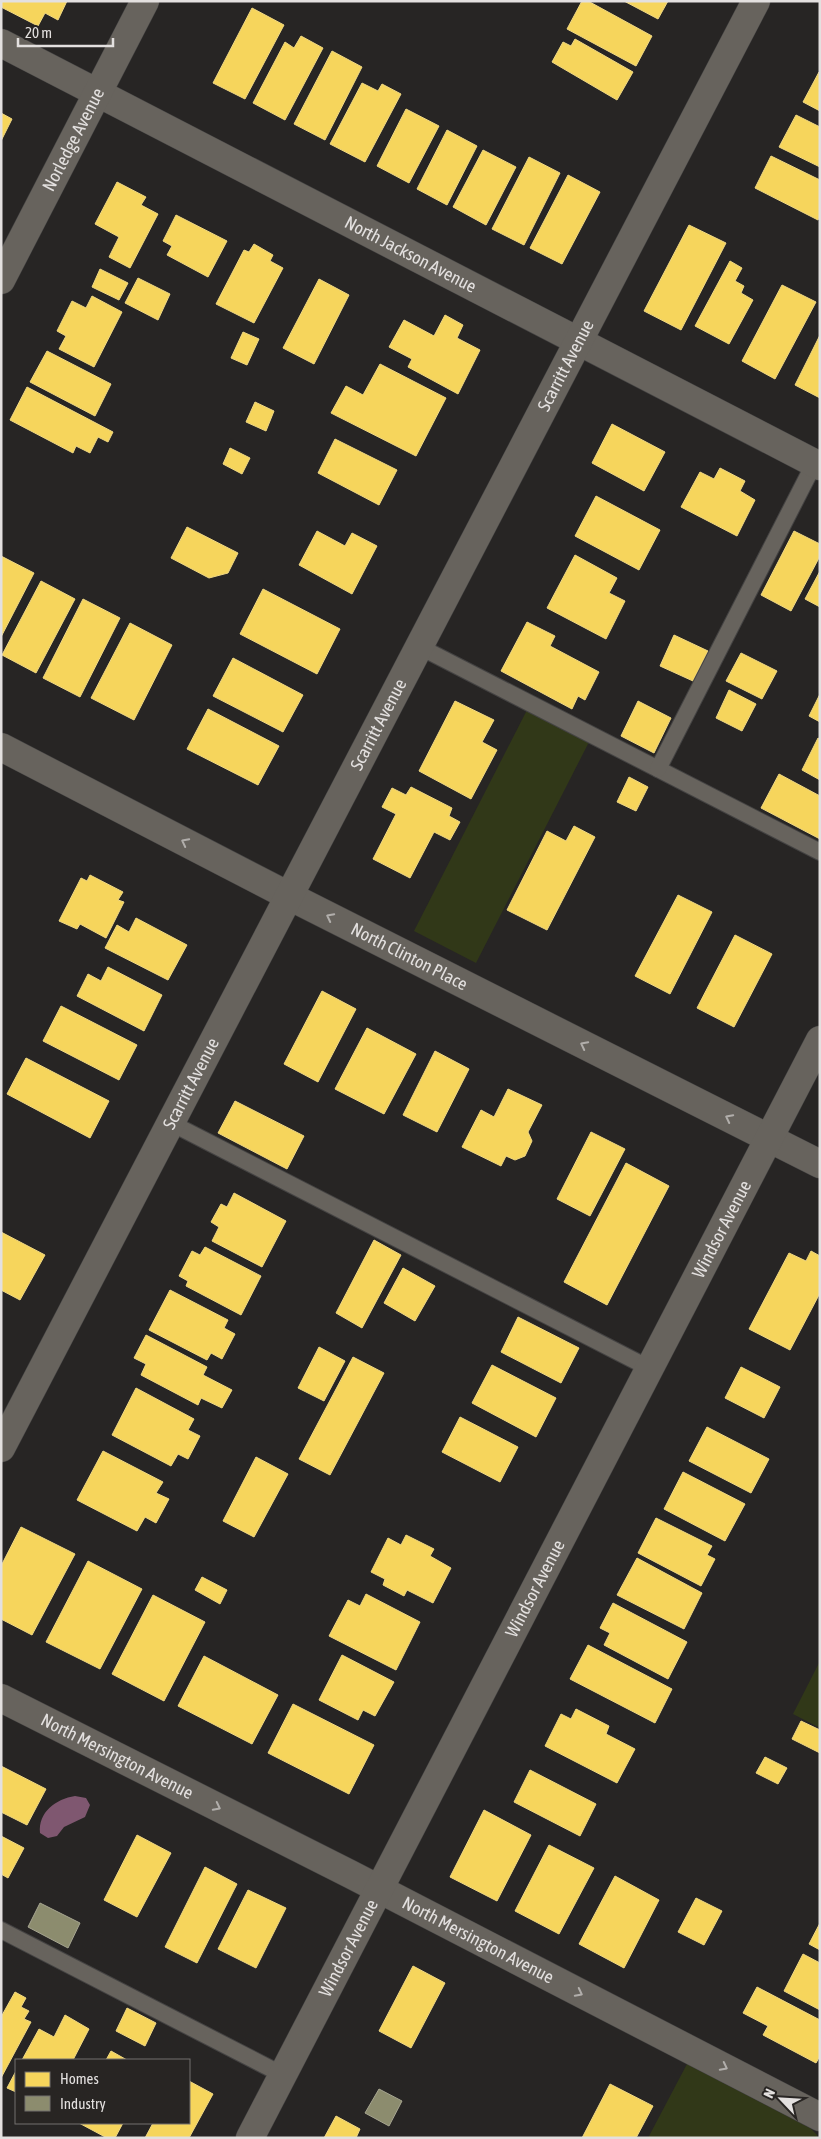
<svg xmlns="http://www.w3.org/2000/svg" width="821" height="2139" viewBox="0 0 821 2139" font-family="'Asap Condensed',sans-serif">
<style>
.green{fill:#313818}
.water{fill:#7f5770}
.homes{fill:#f6d55c;stroke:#f0d883}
.industry{fill:#8c8c6e;stroke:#a6a590}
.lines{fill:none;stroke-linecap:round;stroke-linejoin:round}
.lane-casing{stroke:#444343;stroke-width:18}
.street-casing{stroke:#444343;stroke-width:29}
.lane{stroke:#67635d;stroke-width:16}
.street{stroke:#67635d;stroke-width:28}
.oneway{stroke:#b1aeab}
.labels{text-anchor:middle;stroke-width:5;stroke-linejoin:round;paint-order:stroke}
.street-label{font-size:18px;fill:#e3e0df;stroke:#282523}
</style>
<rect width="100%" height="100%" fill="#272524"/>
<!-- green -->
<g class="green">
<path d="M527,710L589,742L476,963L414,931Z"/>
<path d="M820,1661V1728L793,1714Z"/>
<path d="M687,2064L810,2128L817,2135V2138H648Z"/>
</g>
<!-- water -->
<path class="water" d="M75,1796L86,1798L90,1805L85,1817L64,1827L57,1836L48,1838L40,1833C38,1812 56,1799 75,1796Z"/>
<!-- homes -->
<g class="homes">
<path d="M1,1H67L58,20L45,13L38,26L1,7Z"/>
<path d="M582,1H588L652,36L636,66L567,29Z"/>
<path d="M624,1H668L658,19Z"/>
<path d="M252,8L284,25L245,99L213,83Z"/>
<path d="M301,36L323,48L285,120L253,103L285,42L294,48Z"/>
<path d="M575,39L633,72L617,100L552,62L563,42L571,46Z"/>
<path d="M332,51L362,67L325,140L294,124Z"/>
<path d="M819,72H820V111L803,102Z"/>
<path d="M362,83L378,91L382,84L401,94L365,162L330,144Z"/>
<path d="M406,109L439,126L409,183L377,166Z"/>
<path d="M1,113L12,119L1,141Z"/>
<path d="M796,115L820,127V167L779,147Z"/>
<path d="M447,130L477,146L447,205L417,189Z"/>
<path d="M483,150L516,167L486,225L453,207Z"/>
<path d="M771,156L820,180V216L818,220L755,188Z"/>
<path d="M529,157L560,173L524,245L492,229Z"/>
<path d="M568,175L600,192L562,264L530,248Z"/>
<path d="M117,182L146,197L141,205L158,214L130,268L109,257L119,237L95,224Z"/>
<path d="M176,215L227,241L208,277L167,255L172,246L163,241Z"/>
<path d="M689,225L726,243L681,330L644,311Z"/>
<path d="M254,244L273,255L270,261L283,268L254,323L216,304L244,250L249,252Z"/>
<path d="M730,261L742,268L735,281L744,286L741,293L753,300L729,344L695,326Z"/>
<path d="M100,269L128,283L119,300L92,287Z"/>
<path d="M138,278L170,294L158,320L125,303Z"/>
<path d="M319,279L349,295L314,364L283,348Z"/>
<path d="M782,285L816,302L775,379L742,361Z"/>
<path d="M92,296L122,312L94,367L59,349L66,336L57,331L72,301L86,308Z"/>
<path d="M445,315L463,325L457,338L480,350L458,394L408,367L412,359L389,347L404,320L434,336Z"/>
<path d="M243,332L259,339L247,365L231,358Z"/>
<path d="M820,335V398L795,385Z"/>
<path d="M47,351L111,384L95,416L30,382Z"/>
<path d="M380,364L446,398L416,456L331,413L346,386L363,395Z"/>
<path d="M27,387L113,432L108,442L98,437L90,453L76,446L73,453L10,420Z"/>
<path d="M255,402L274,411L266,431L246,422Z"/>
<path d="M612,424L665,452L644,491L592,463Z"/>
<path d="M335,439L397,470L379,505L318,473Z"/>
<path d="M230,448L250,458L242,474L223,464Z"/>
<path d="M720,468L745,481L740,491L755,500L737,536L681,507L700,472L714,479Z"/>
<path d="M596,496L660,530L639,570L575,536Z"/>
<path d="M187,527L238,553L228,573L209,578L171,558Z"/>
<path d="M317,531L345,546L352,533L377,546L352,594L299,565Z"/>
<path d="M794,531L820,544V556L791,611L761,595Z"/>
<path d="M575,555L617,578L609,593L625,601L606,639L547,608Z"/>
<path d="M1,556L34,573L1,637Z"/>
<path d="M820,571V607L805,599Z"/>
<path d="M41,581L75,599L36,673L2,655Z"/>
<path d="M263,589L340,629L317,674L240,634Z"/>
<path d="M83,599L120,618L80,697L43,678Z"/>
<path d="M527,622L555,636L550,646L599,672L585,700L578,696L572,709L501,671Z"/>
<path d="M130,623L172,645L134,720L91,698Z"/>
<path d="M674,635L708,651L693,681L660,666Z"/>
<path d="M741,653L777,671L762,699L726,681Z"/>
<path d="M233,658L303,695L283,732L213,696Z"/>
<path d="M729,690L756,704L742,731L716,718Z"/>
<path d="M820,694V722L809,716Z"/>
<path d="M455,701L494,720L482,742L497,750L471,799L419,771Z"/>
<path d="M638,701L671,718L654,753L621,736Z"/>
<path d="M208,709L279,746L258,785L187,749Z"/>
<path d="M818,738L820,739V780L802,770Z"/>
<path d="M779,774L820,796V839L761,808Z"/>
<path d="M629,777L648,787L636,811L617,802Z"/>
<path d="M411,787L452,808L449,816L460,822L450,840L434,832L410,878L373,859L396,814L382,807L392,788L406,795Z"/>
<path d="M574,826L595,837L547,930L507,910L547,831L566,841Z"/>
<path d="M90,875L123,892L118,900L124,902L106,938L80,924L77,929L59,921L81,878L87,881Z"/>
<path d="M678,895L712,912L670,994L635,976Z"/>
<path d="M136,918L187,945L168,980L105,948L117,925L129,932Z"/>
<path d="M735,935L772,954L734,1027L697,1008Z"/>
<path d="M108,967L162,995L144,1031L77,996L88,974L101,981Z"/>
<path d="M322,991L356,1009L318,1082L284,1064Z"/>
<path d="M61,1006L137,1045L119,1080L43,1041Z"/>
<path d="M367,1028L416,1054L384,1114L335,1089Z"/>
<path d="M435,1051L469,1069L437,1132L403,1115Z"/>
<path d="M26,1058L109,1101L90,1138L7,1094Z"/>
<path d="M508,1089L542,1105L528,1132L532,1141L525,1156L515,1160L506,1156L501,1166L462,1147L481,1110L494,1117Z"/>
<path d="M235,1101L304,1136L287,1169L218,1133Z"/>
<path d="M591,1132L625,1149L590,1216L557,1199Z"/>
<path d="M626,1163L669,1186L607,1305L564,1282Z"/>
<path d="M234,1193L286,1221L262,1267L212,1241L219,1227L211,1222L221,1204L227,1207Z"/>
<path d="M1,1232L45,1255L20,1300L1,1290Z"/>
<path d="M374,1240L401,1255L362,1328L336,1313Z"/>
<path d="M205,1247L261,1276L241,1315L186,1286L188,1281L179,1276L192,1251L200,1255Z"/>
<path d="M811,1251L820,1256V1293L790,1350L749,1329L789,1253L806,1261Z"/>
<path d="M403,1268L435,1286L415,1321L384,1303Z"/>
<path d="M170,1290L228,1320L224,1328L235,1334L222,1359L211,1353L207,1360L149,1330Z"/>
<path d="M518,1317L579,1348L561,1383L501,1352Z"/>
<path d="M146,1335L207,1367L203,1375L232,1390L222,1408L201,1398L198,1405L141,1375L146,1364L134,1358Z"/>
<path d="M319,1347L345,1361L324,1401L298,1388Z"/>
<path d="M353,1357L384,1373L330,1475L299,1459Z"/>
<path d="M492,1365L556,1398L536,1437L472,1403Z"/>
<path d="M741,1367L780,1387L764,1418L725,1398Z"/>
<path d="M136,1388L194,1419L188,1430L200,1436L188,1459L178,1454L171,1466L112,1435Z"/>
<path d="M460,1417L518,1447L500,1482L442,1452Z"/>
<path d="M707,1427L769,1459L751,1493L689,1461Z"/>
<path d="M103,1451L163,1482L156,1493L169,1499L156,1523L145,1517L137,1531L77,1500Z"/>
<path d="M256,1457L288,1474L254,1537L223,1521Z"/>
<path d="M683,1472L745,1504L725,1541L664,1509Z"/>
<path d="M656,1518L712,1546L707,1555L715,1559L701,1586L638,1553Z"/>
<path d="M21,1527L75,1554L32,1635L1,1619V1566Z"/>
<path d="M406,1535L434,1549L430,1556L451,1568L433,1603L407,1590L404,1596L383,1585L385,1579L371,1572L388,1538L401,1545Z"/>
<path d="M637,1558L702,1593L684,1629L617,1595Z"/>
<path d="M88,1561L142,1589L100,1669L46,1642Z"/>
<path d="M202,1577L227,1590L220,1604L195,1590Z"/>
<path d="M366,1594L420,1622L396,1670L329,1636L348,1600L360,1606Z"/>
<path d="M153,1595L205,1622L164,1701L112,1674Z"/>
<path d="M613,1603L687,1642L668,1679L604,1645L610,1633L600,1628Z"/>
<path d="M588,1645L672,1689L655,1723L570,1679Z"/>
<path d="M342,1655L394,1682L375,1716L363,1710L358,1720L319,1700Z"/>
<path d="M204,1656L278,1695L252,1744L178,1706Z"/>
<path d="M293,1704L374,1745L349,1794L268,1753Z"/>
<path d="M576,1709L609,1726L606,1734L635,1749L617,1783L545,1746L561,1714L571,1719Z"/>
<path d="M801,1721L820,1730V1753L792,1739Z"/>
<path d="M765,1757L787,1768L778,1784L756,1773Z"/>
<path d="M1,1766L46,1789L27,1825L1,1812Z"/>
<path d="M530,1770L596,1804L580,1836L514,1802Z"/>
<path d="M484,1810L531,1835L497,1901L450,1877Z"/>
<path d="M137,1835L171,1853L137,1917L104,1900Z"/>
<path d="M1,1836L24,1848L8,1878L1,1874Z"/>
<path d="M549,1845L594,1868L559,1934L515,1911Z"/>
<path d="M205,1867L237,1884L197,1963L165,1947Z"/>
<path d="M615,1876L659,1900L624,1968L579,1944Z"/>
<path d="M248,1890L286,1908L256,1968L218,1949Z"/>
<path d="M696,1898L722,1911L704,1945L678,1932Z"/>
<path d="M820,1923V1950L809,1944Z"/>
<path d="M803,1954L820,1963V2010L784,1991Z"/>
<path d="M413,1966L445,1983L411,2048L379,2031Z"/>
<path d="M757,1987L820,2020V2056L816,2063L763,2035L768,2026L743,2013Z"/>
<path d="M15,1992L26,1998L21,2007L29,2011L24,2019L31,2022L1,2078V2017Z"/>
<path d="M127,2008L156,2023L145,2046L116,2031Z"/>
<path d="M65,2015L89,2029L73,2060H22L39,2029L54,2037Z"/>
<path d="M111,2051L127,2060H106Z"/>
<path d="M16,2071V2092L7,2088Z"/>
<path d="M189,2081L213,2094L189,2138H145L153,2123H189Z"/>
<path d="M610,2084L653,2106L636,2138H582Z"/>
<path d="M336,2116L360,2129L356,2138H324Z"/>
<path d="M79,2123H123L115,2138H107Z"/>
</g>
<!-- industry -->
<g class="industry">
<path d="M40,1903L80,1923L68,1948L28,1927Z"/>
<path d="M379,2089L402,2101L389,2126L365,2113Z"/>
</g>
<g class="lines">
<defs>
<g id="lane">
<path d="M420,647L820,852"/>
<path d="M658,769L814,464"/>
<path d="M171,1123L649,1368"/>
<path d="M1,1930L283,2075"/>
</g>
<g id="street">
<path id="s1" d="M1,43L820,466"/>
<path id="s2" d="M1,280L145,1"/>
<path id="s3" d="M1,747L289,896L820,1164"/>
<path id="s4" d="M1,1448L756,1"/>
<path id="s5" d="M1,1698L350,1874L820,2117"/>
<path id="s6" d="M250,2138L820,1040"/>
</g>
</defs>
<!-- lane casing -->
<use href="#lane" class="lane-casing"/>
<!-- street casing -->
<use href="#street" class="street-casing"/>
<!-- lane -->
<use href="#lane" class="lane"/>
<!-- street -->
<use href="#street" class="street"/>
</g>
<!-- one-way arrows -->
<defs><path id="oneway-chevron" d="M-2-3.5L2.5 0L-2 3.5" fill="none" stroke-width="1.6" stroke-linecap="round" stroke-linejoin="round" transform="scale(1.25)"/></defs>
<g class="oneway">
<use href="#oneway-chevron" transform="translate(185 842) rotate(-153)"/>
<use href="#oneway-chevron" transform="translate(330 917) rotate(-153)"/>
<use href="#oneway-chevron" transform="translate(584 1045) rotate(-153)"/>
<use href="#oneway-chevron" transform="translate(729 1118) rotate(-153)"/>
<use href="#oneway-chevron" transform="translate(217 1807) rotate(27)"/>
<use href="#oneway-chevron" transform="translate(579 1993) rotate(27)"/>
<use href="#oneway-chevron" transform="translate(724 2067) rotate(27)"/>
</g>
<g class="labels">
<!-- street labels -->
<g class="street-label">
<text dy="6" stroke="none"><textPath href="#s2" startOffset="158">Norledge Avenue</textPath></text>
<text dy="6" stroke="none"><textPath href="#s1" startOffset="461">North Jackson Avenue</textPath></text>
<text dy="6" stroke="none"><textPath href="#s4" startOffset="1221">Scarritt Avenue</textPath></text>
<text dy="6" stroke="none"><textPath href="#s4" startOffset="816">Scarritt Avenue</textPath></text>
<text dy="6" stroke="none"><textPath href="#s3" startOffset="459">North Clinton Place</textPath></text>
<text dy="6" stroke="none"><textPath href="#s4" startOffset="411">Scarritt Avenue</textPath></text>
<text dy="6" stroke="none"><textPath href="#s6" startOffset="1024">Windsor Avenue</textPath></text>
<text dy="6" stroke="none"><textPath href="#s6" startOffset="619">Windsor Avenue</textPath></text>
<text dy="6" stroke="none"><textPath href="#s5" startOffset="130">North Mersington Avenue</textPath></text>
<text dy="6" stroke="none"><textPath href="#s5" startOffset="535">North Mersington Avenue</textPath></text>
<text dy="6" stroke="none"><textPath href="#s6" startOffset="214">Windsor Avenue</textPath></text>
</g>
</g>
<!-- border -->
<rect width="821" height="2139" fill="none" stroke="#e3e0df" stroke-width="5"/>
<!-- legend -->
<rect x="15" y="2059" width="175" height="65" fill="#282523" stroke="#73706e"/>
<rect x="25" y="2072" width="25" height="15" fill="#f6d55c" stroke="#73706e"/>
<text x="60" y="2084" font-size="15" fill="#e3e0df">Homes</text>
<rect x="25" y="2096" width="25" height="15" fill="#8c8c6e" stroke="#73706e"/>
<text x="60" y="2109" font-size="15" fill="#e3e0df">Industry</text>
<!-- north arrow -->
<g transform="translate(781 2099) rotate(295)" stroke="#282523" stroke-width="4" paint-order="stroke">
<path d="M0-4L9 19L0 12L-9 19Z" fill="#e3e0df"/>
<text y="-8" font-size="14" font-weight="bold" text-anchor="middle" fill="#e3e0df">N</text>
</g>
<!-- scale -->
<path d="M18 38v8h95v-8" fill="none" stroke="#e3e0df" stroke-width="2.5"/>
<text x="25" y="38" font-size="15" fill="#e3e0df" stroke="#282523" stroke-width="4" paint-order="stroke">20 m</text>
</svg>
